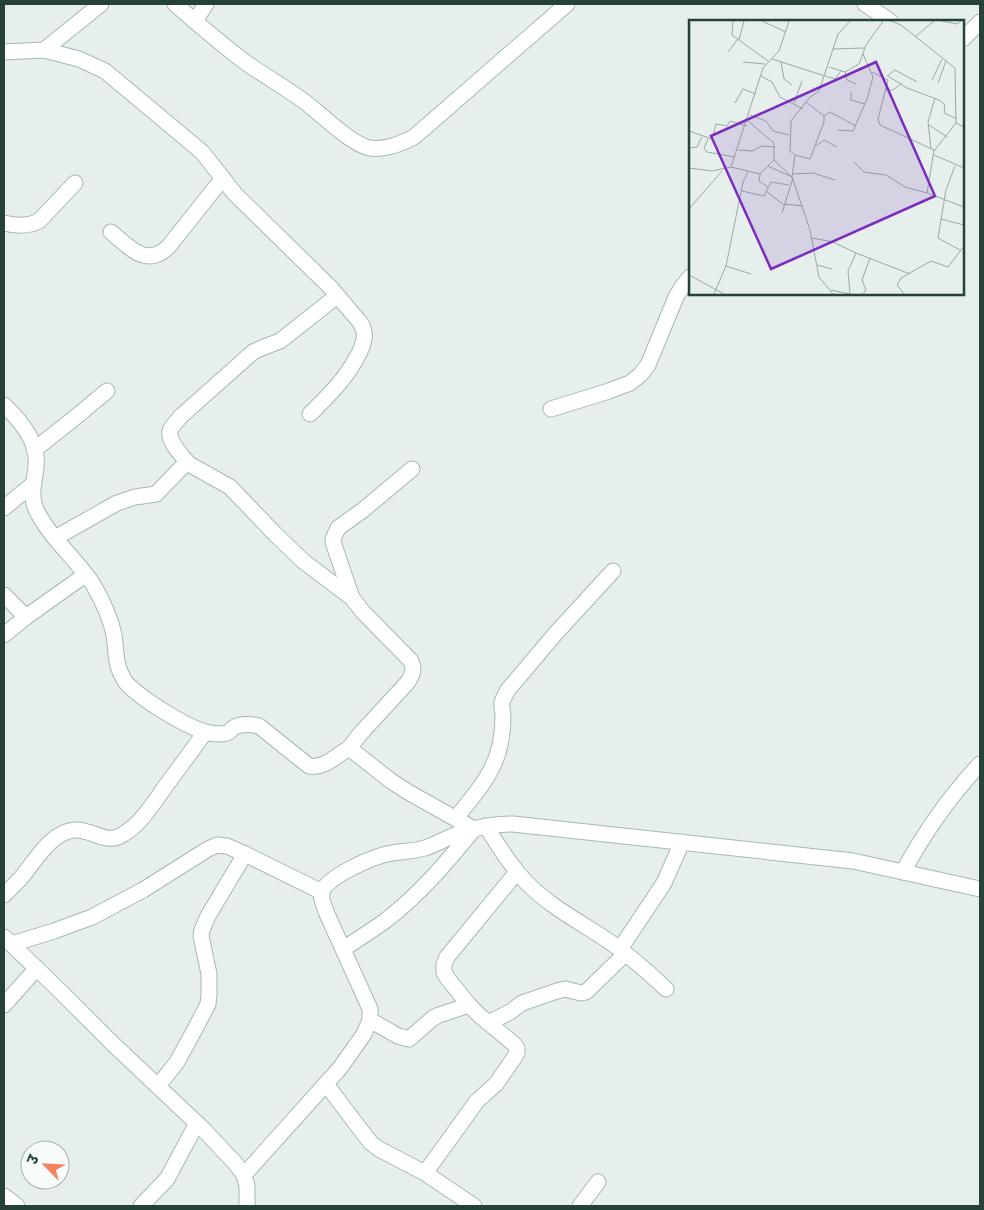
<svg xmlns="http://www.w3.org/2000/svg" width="984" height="1210" viewBox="0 0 984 1210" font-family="Poppins,'Noto Sans Devanagari',sans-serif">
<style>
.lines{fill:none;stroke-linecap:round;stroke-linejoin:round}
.minor-casing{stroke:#a8b8b2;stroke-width:17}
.minor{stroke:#fff;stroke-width:15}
.inset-road{fill:none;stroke:#98aaa4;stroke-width:1}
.view{fill:#7b2cbf;fill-opacity:0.15;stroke:#7b2cbf;stroke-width:2.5}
.inset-edge{fill:none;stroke:#24423a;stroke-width:2.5}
</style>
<rect width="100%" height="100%" fill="#e6efeb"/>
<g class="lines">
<defs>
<g id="minor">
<path d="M175,4C198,24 221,44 245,62C265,76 286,88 305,102C321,114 352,145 370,148C386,150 400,144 414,137L567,4"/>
<path d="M865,4L890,21"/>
<path d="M195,21L206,4"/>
<path d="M963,39L980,22"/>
<path d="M44,50L101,4"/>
<path d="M4,52L44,50L79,59L105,71L202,152L235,194L330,287L359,321C363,326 365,333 364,339C363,345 360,352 357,357C345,380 328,396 310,414"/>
<path d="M4,223C16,226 27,227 39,221L75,183"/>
<path d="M111,232C129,247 147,269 169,246L223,178"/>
<path d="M4,405C20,420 39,443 36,466C35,480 30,494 35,507C47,536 78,560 94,586C102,600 111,620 114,635C116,646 115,658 119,669C121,674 124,681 128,685C145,701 183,725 205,732C212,734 220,735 227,733C230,732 231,730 233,728C241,723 250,724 259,726L309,766C324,769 337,755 349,748L391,781L408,792L474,829C447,862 419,895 385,921C371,931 357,940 343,949"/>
<path d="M551,409L609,391L630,383L640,375L648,365L676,297L682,287L690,277"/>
<path d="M34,450L72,420L107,391"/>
<path d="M189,464C182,455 168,443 170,431C171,426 177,422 180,417L253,352L264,347L280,341L337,296"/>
<path d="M4,508L33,484"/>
<path d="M55,538L117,503L135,497L156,494L185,464H189L230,487L275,534L303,561L352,598L363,612L411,661C415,670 412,676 407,683L361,733L349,748"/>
<path d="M4,595L26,617"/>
<path d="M352,598L334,545L333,539L338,528L363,510L412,469"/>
<path d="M4,635L26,617L85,575"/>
<path d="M456,818C474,795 494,774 500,745C502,736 503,726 503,717C503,712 501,707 502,702C503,698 506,695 507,691L556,633L613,571"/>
<path d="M486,826C498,846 510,865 526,882C550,907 582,923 610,942C630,956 648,972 666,989"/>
<path d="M903,872C924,833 950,796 980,764"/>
<path d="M4,895C9,890 15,884 20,879C34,863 51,831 75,830C92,829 106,845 122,835C141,824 152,805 165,787C178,769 192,751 205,732"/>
<path d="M4,937L62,993L112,1043L204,1130L235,1163L244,1175L247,1186V1206"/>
<path d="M12,944L54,931L92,917L143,890L208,849L217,845L227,846L245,854L322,892"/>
<path d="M620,949L664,883L682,842"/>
<path d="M4,1005L37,968"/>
<path d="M370,1020L398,1036L409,1039L433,1018L439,1015L469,1005"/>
<path d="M488,1023L510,1012L522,1003L557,991L565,989L581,993L586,992L625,954"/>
<path d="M326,1084L363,1133L371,1143L379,1149L425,1173L474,1206"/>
<path d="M158,1086L177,1062L195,1029L208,1004L209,995V974L201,936L202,930L208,916L245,854"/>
<path d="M425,1173L477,1101L496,1084L514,1058L517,1053V1048L514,1044L479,1015L469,1005L448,979L444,973V964L447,957L517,872"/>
<path d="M244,1175L340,1068L364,1034L370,1020V1009L327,914C325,908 320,898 322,892C327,877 369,859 383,855C397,851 412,852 425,848C437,844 448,837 460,833C477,827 494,824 513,824L853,861L980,889"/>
<path d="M4,1196L17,1206"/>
<path d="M141,1206L167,1179L197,1123"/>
<path d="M580,1206L598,1182"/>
</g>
</defs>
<!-- minor casing -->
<use href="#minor" class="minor-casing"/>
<!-- minor -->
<use href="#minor" class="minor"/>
</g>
<!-- overview -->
<g transform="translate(689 20)">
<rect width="275" height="275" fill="#e6efeb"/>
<path class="inset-road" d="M44,1L43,15L79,41M73,1L97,12M202,1L212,5L266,48L267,103L275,107M253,1L268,4L272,1M226,17L245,1M50,20L55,1M144,29L175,28M39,32L49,19M83,39L136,56M54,42L76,44M92,42L95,59L103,65M140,47L156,52L170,44L177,25L194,1M156,52L158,60L167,64M183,52L199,60L189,99L191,105L245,130L238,173L275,187M72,56L83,62L91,77L114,89M136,56L146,59L152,51M198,56L206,50L228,62M199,56L218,68L250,80L256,85L255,93L268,99M243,60L253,39M249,63L257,41M196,70H204L213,63M162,72V80L176,84M46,83L54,69L67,74M105,83L113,61M61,95L77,101L84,111L100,115M135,96L141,92L167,106M59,101L85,123V140M240,105L258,117M149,110L164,111L178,79L184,57L174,34M0,111L23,119L27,104L38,106L41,101L58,106M19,119L15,128L18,132L46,137M127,126L135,120L148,127M0,128L8,127L13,117M242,129L239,102L246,78M49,130L63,131L73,126L86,127M245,131L267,103M106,135L121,139L135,102V96L117,82M245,135L275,148M165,142L175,152L197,155L216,167L238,173M79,146L103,157L106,135L101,131L102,101L120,78L130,71L149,14L161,1M266,146L257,170L249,218L271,230M42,147L71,154L85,140L103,157L121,210L130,257L144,274M0,148L23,151L42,147L74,48L90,31L100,1M71,154L70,161L79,167M103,154L124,153L146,160M53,171L75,176L82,162L100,165M77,171L95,185M95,184L114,186M0,189L33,151M93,193L104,158M252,199L275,205M123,218L144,222L167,233M128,245L143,249M37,246L62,254M0,255L35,274M142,270L161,274L159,251L167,233L221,254M25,274L37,246L54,162L59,152M174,274L177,270L173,260L181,238M215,274L208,265L212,258L242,241L259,247L275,226"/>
<path class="view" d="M187,42L246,176L82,249L22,116Z"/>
<rect width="275" height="275" class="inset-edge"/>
</g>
<!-- border -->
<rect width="984" height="1210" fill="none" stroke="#24423a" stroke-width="10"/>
<!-- north arrow -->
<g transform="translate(45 1165) rotate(294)"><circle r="24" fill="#f7fbf9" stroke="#a3b1ad"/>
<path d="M0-4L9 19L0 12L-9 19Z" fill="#f4845f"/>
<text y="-8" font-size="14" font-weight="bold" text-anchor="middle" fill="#24423a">उ</text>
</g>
</svg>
